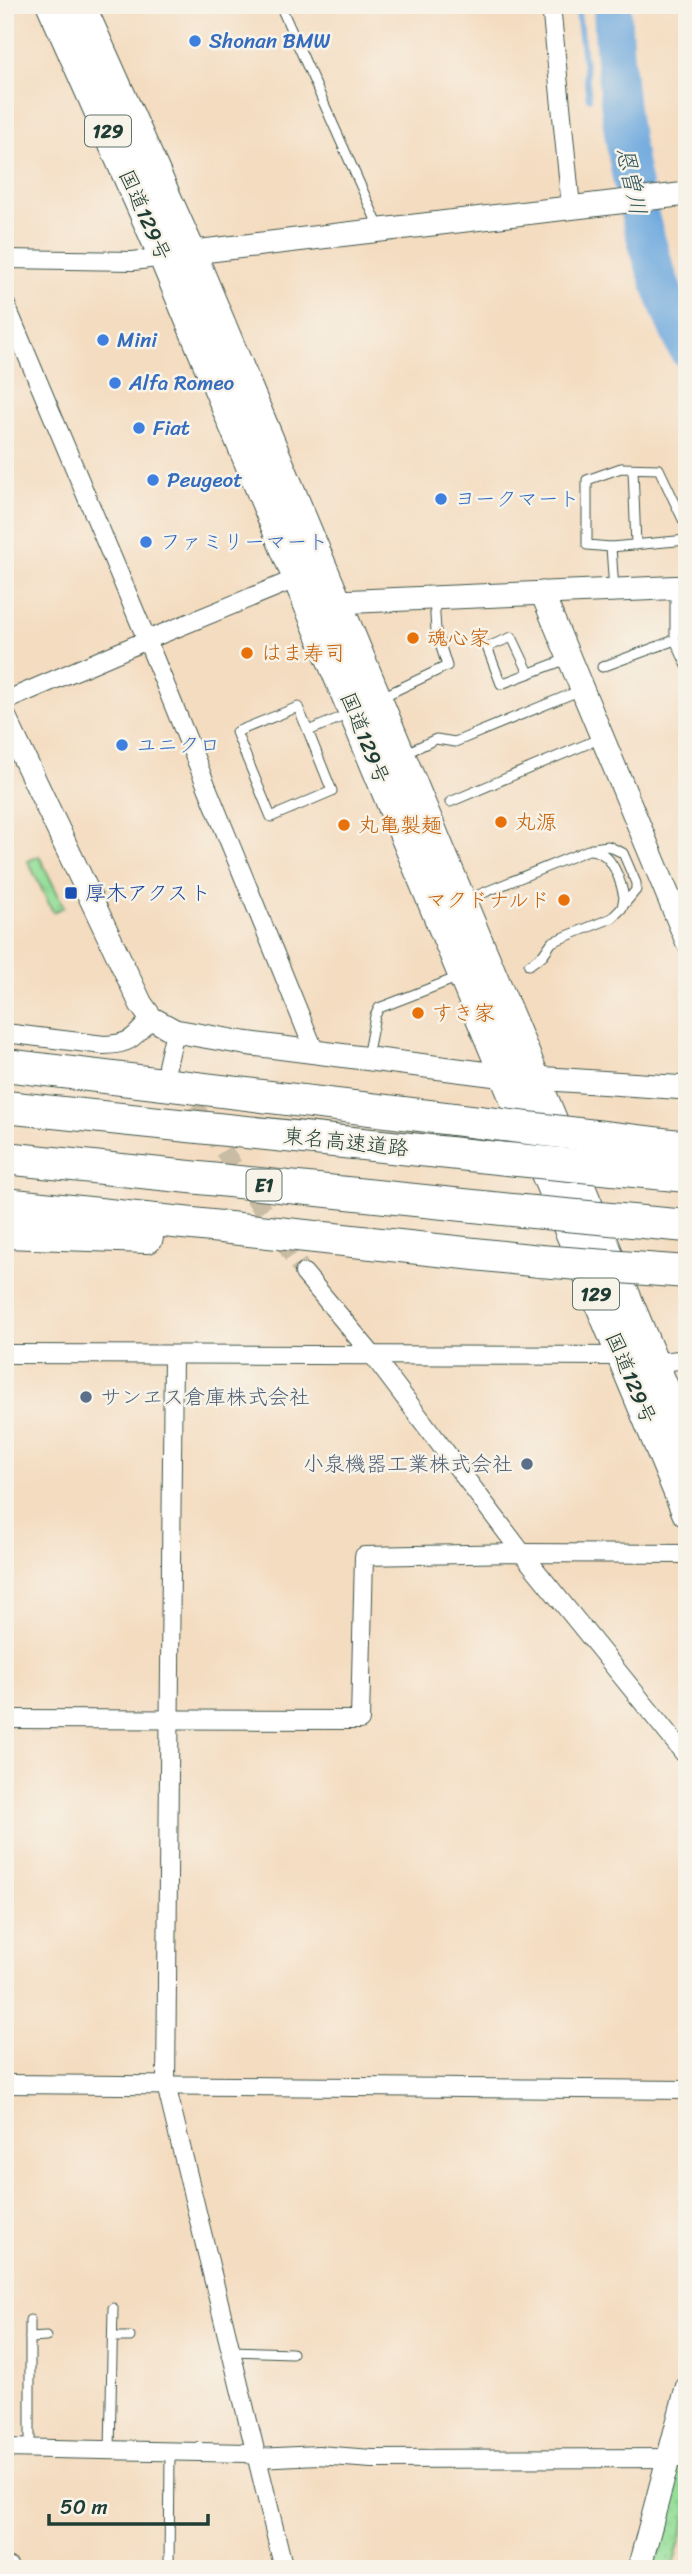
<svg xmlns="http://www.w3.org/2000/svg" width="692" height="2574" viewBox="0 0 692 2574" font-family="Sriracha,'Klee One',sans-serif">
<style>
.park{fill:url(#park-crowns);stroke:#5a8e67;stroke-width:2}
.garden{fill:url(#garden-dots);stroke:#5a8e67;stroke-width:2}
.lines{fill:none;stroke-linecap:round;stroke-linejoin:round}
.stream{stroke:#6ea9de;stroke-width:6}
.river{stroke:#6ea9de;stroke-width:38}
.minor-tunnel{stroke:#c9bca4;stroke-width:18;stroke-dasharray:18 9;stroke-linecap:butt}
.service-casing{stroke:#3f5549;stroke-width:11}
.minor-casing{stroke:#3f5549;stroke-width:20}
.tertiary-casing{stroke:#3f5549;stroke-width:25}
.trunk-casing{stroke:#3f5549;stroke-width:32}
.motorway-casing{stroke:#3f5549;stroke-width:34}
.service{stroke:#fff;stroke-width:9}
.minor{stroke:#fff;stroke-width:18}
.tertiary{stroke:#fff;stroke-width:23}
.trunk{stroke:#fff;stroke-width:30}
.motorway{stroke:#fff;stroke-width:32}
.motorway-bridge-casing{stroke:#3f5549;stroke-width:34;stroke-linecap:butt}
.motorway-bridge{stroke:#fff;stroke-width:32}
.shop-dot{fill:#3f7fe0;stroke:#f7f3e8;stroke-width:2.5}
.food-dot{fill:#e8710a;stroke:#f7f3e8;stroke-width:2.5}
.transit-dot{fill:#1a4fb4;stroke:#f7f3e8;stroke-width:2.5}
.service-dot{fill:#5c6f8a;stroke:#f7f3e8;stroke-width:2.5}
.labels{text-anchor:middle;stroke-width:5;stroke-linejoin:round;paint-order:stroke}
.shield{fill:#f7f3e8;stroke:#60746a;stroke-width:2}
.shield-label{font-size:19px;font-weight:bold;fill:#1f3d34}
.shop-label{font-size:21px;fill:#366cbe;stroke:#f7f3e8;text-anchor:start}
.street-label{font-size:21px;fill:#1f3d34;stroke:#f7f3e8}
.food-label{font-size:21px;fill:#c56008;stroke:#f7f3e8;text-anchor:start}
.transit-label{font-size:21px;fill:#164399;stroke:#f7f3e8;text-anchor:start}
.service-label{font-size:21px;fill:#4e5e75;stroke:#f7f3e8;text-anchor:start}
.water-label{font-size:23px;font-style:italic;fill:#33585e;stroke:#f7f3e8}
</style>
<defs>
<pattern id="park-crowns" width="20" height="18" patternUnits="userSpaceOnUse" patternTransform="scale(1.75)"><rect width="20" height="18" fill="#96df9a"/><path d="M2 6a3 3 0 1 1 6 0M12 15a3 3 0 1 1 6 0" fill="none" stroke="#81c085"/></pattern>
<pattern id="garden-dots" width="8" height="8" patternUnits="userSpaceOnUse" patternTransform="scale(1.75)"><rect width="8" height="8" fill="#96df9a"/><path d="M2 2h.1M6 6h.1" fill="none" stroke="#81c085" stroke-width="1.8" stroke-linecap="round"/></pattern>
</defs>
<rect width="100%" height="100%" fill="#f7f3e8"/>
<filter id="ink" filterUnits="userSpaceOnUse"><feTurbulence type="fractalNoise" baseFrequency=".0143" numOctaves="2"/><feDisplacementMap in="SourceGraphic" scale="14" xChannelSelector="R" yChannelSelector="G"/><feConvolveMatrix kernelMatrix="1 2 1 2 8 2 1 2 1" color-interpolation-filters="sRGB"/></filter>
<filter id="wash" filterUnits="userSpaceOnUse"><feTurbulence type="fractalNoise" baseFrequency=".00686" numOctaves="4" result="noise"/><feDisplacementMap in="SourceGraphic" scale="28" xChannelSelector="R" yChannelSelector="G"/><feGaussianBlur stdDeviation="1.57" result="paint"/><feColorMatrix in="noise" values="0 0 0 0 0 0 0 0 0 0 0 0 0 0 0 0 0 1.4 0 .05"/><feComposite in="paint" operator="in"/></filter>
<g filter="url(#wash)">
<rect width="100%" height="100%" fill="#f4dcc0"/>
<!-- park -->
<path class="park" d="M39,856L64,907L53,912L28,861Z"/>
<!-- garden -->
<path class="garden" d="M675,2463H687V2515L672,2569H647Z"/>
<g class="lines">
<!-- stream -->
<path class="stream" d="M577,5L589,98"/>
<!-- river -->
<path class="river" d="M612,5C616,125 636,240 687,349"/>
</g>
</g>
<g filter="url(#ink)">
<g class="lines">
<!-- minor-tunnel -->
<path class="minor-tunnel" d="M179,1083L304,1273"/>
<defs>
<g id="service">
<path d="M280,5L379,227"/>
<path d="M633,469L636,545"/>
<path d="M687,528L659,469L621,468L587,480V545L611,547L687,540"/>
<path d="M611,547L614,590"/>
<path d="M675,640L687,666"/>
<path d="M602,667L675,640V589"/>
<path d="M529,673L512,637L487,647L501,684L567,659"/>
<path d="M382,697L447,666L436,631L434,599"/>
<path d="M308,731L298,707L236,732L271,817L332,791L308,731L349,714"/>
<path d="M406,753L436,739L455,742L581,690"/>
<path d="M450,802L601,738"/>
<path d="M593,848L608,846L623,853L636,883V890L622,907"/>
<path d="M466,900L588,850C611,849 620,878 624,897L622,908L612,918L552,942L543,955L529,965"/>
<path d="M367,1057L375,1016L379,1008L459,977"/>
<path d="M113,2337H130"/>
<path d="M30,2338L46,2337"/>
<path d="M231,2351L292,2353"/>
<path d="M30,2449V2320"/>
<path d="M110,2450L113,2308"/>
<path d="M169,2569L170,2452"/>
</g>
<g id="minor">
<path d="M551,5L571,207"/>
<path d="M5,259L133,261L164,257"/>
<path d="M5,303L147,640L315,1052"/>
<path d="M5,701L147,640L298,578"/>
<path d="M5,1033L104,1045C132,1044 134,1037 151,1018"/>
<path d="M167,1066L175,1031"/>
<path d="M304,1273L374,1357L522,1553L687,1757"/>
<path d="M5,1354L622,1356"/>
<path d="M173,1355L166,2085L284,2569"/>
<path d="M653,1363L687,1359"/>
<path d="M5,1719L360,1720L364,1556L522,1553L687,1554"/>
<path d="M5,2084L687,2090"/>
<path d="M5,2448L248,2453L257,2458L318,2455L372,2459L687,2458"/>
</g>
<g id="tertiary">
<path d="M177,254L687,194"/>
<path d="M542,593L687,941"/>
<path d="M337,602L687,587"/>
<path d="M5,718L141,1004L151,1018L175,1031L244,1043L505,1076L687,1088"/>
<path d="M5,2568L7,2569"/>
<path d="M639,2569L687,2388"/>
</g>
<g id="trunk">
<path d="M52,5L164,257L687,1512"/>
<path d="M80,5L190,251L687,1444"/>
</g>
<g id="motorway">
<path d="M5,1065L495,1124"/>
<path d="M5,1107L507,1159"/>
<path d="M5,1158L522,1211"/>
<path d="M5,1204L540,1261"/>
<path d="M5,1232L147,1237"/>
</g>
</defs>
<!-- service casing -->
<use href="#service" class="service-casing"/>
<!-- minor casing -->
<use href="#minor" class="minor-casing"/>
<!-- tertiary casing -->
<use href="#tertiary" class="tertiary-casing"/>
<!-- trunk casing -->
<use href="#trunk" class="trunk-casing"/>
<!-- motorway casing -->
<use href="#motorway" class="motorway-casing"/>
<!-- service -->
<use href="#service" class="service"/>
<!-- minor -->
<use href="#minor" class="minor"/>
<!-- tertiary -->
<use href="#tertiary" class="tertiary"/>
<!-- trunk -->
<use href="#trunk" class="trunk"/>
<!-- motorway -->
<use href="#motorway" class="motorway"/>
<defs>
<g id="motorway-bridge">
<path d="M495,1124L687,1147"/>
<path d="M507,1159L687,1176"/>
<path d="M522,1211L687,1226"/>
<path d="M540,1261L687,1272"/>
</g>
</defs>
<!-- motorway-bridge casing -->
<use href="#motorway-bridge" class="motorway-bridge-casing"/>
<!-- motorway-bridge -->
<use href="#motorway-bridge" class="motorway-bridge"/>
</g>
</g>
<!-- markers -->
<g class="shop-dot">
<circle cx="195" cy="41" r="7"/>
<circle cx="103" cy="340" r="7"/>
<circle cx="115" cy="383" r="7"/>
<circle cx="139" cy="428" r="7"/>
<circle cx="153" cy="480" r="7"/>
<circle cx="441" cy="499" r="7"/>
<circle cx="146" cy="542" r="7"/>
<circle cx="122" cy="745" r="7"/>
</g>
<g class="food-dot">
<circle cx="413" cy="638" r="7"/>
<circle cx="247" cy="653" r="7"/>
<circle cx="501" cy="822" r="7"/>
<circle cx="344" cy="825" r="7"/>
<circle cx="564" cy="900" r="7"/>
<circle cx="418" cy="1013" r="7"/>
</g>
<rect class="transit-dot" x="64" y="886" width="14" height="14" rx="3.5"/>
<g class="service-dot">
<circle cx="86" cy="1397" r="7"/>
<circle cx="527" cy="1464" r="7"/>
</g>
<g class="labels">
<!-- shield labels -->
<g class="shield">
<rect x="85" y="115.5" width="46" height="31" rx="5"/>
<rect x="246.5" y="1169.5" width="35" height="31" rx="5"/>
<rect x="573" y="1278.5" width="46" height="31" rx="5"/>
</g>
<g class="shield-label">
<text x="108" y="138">129</text>
<text x="264" y="1192">E1</text>
<text x="596" y="1301">129</text>
</g>
<!-- shop labels -->
<g class="shop-label">
<text x="209" y="48">Shonan BMW</text>
<text x="117" y="347">Mini</text>
<text x="129" y="390">Alfa Romeo</text>
<text x="153" y="435">Fiat</text>
<text x="167" y="487">Peugeot</text>
<text x="455" y="506">ヨークマート</text>
<text x="160" y="549">ファミリーマート</text>
<text x="136" y="752">ユニクロ</text>
</g>
<!-- street labels -->
<g class="street-label">
<text transform="translate(145 215) rotate(66)" y="7">国道129号</text>
<text transform="translate(365 738) rotate(68)" y="7">国道129号</text>
<text transform="translate(346 1142) rotate(6)" y="7">東名高速道路</text>
<text transform="translate(631 1378) rotate(67)" y="7">国道129号</text>
</g>
<!-- food labels -->
<g class="food-label">
<text x="427" y="645">魂心家</text>
<text x="261" y="660">はま寿司</text>
<text x="515" y="829">丸源</text>
<text x="358" y="832">丸亀製麺</text>
<text x="550" y="907" text-anchor="end">マクドナルド</text>
<text x="432" y="1020">すき家</text>
</g>
<!-- transit labels -->
<g class="transit-label">
<text x="85" y="900">厚木アクスト</text>
</g>
<!-- service labels -->
<g class="service-label">
<text x="100" y="1404">サンヱス倉庫株式会社</text>
<text x="513" y="1471" text-anchor="end">小泉機器工業株式会社</text>
</g>
<!-- water labels -->
<g class="water-label">
<text transform="translate(632 181) rotate(78)" y="8">恩曽川</text>
</g>
</g>
<!-- margin -->
<rect width="692" height="2574" fill="none" stroke="#f7f3e8" stroke-width="28"/>
<!-- scale -->
<path d="M49 2514v10h159v-10" fill="none" stroke="#1f3d34" stroke-width="3.5"/>
<text x="60" y="2514" font-size="21" fill="#1f3d34" stroke="#f7f3e8" stroke-width="5" paint-order="stroke">50 m</text>
</svg>
